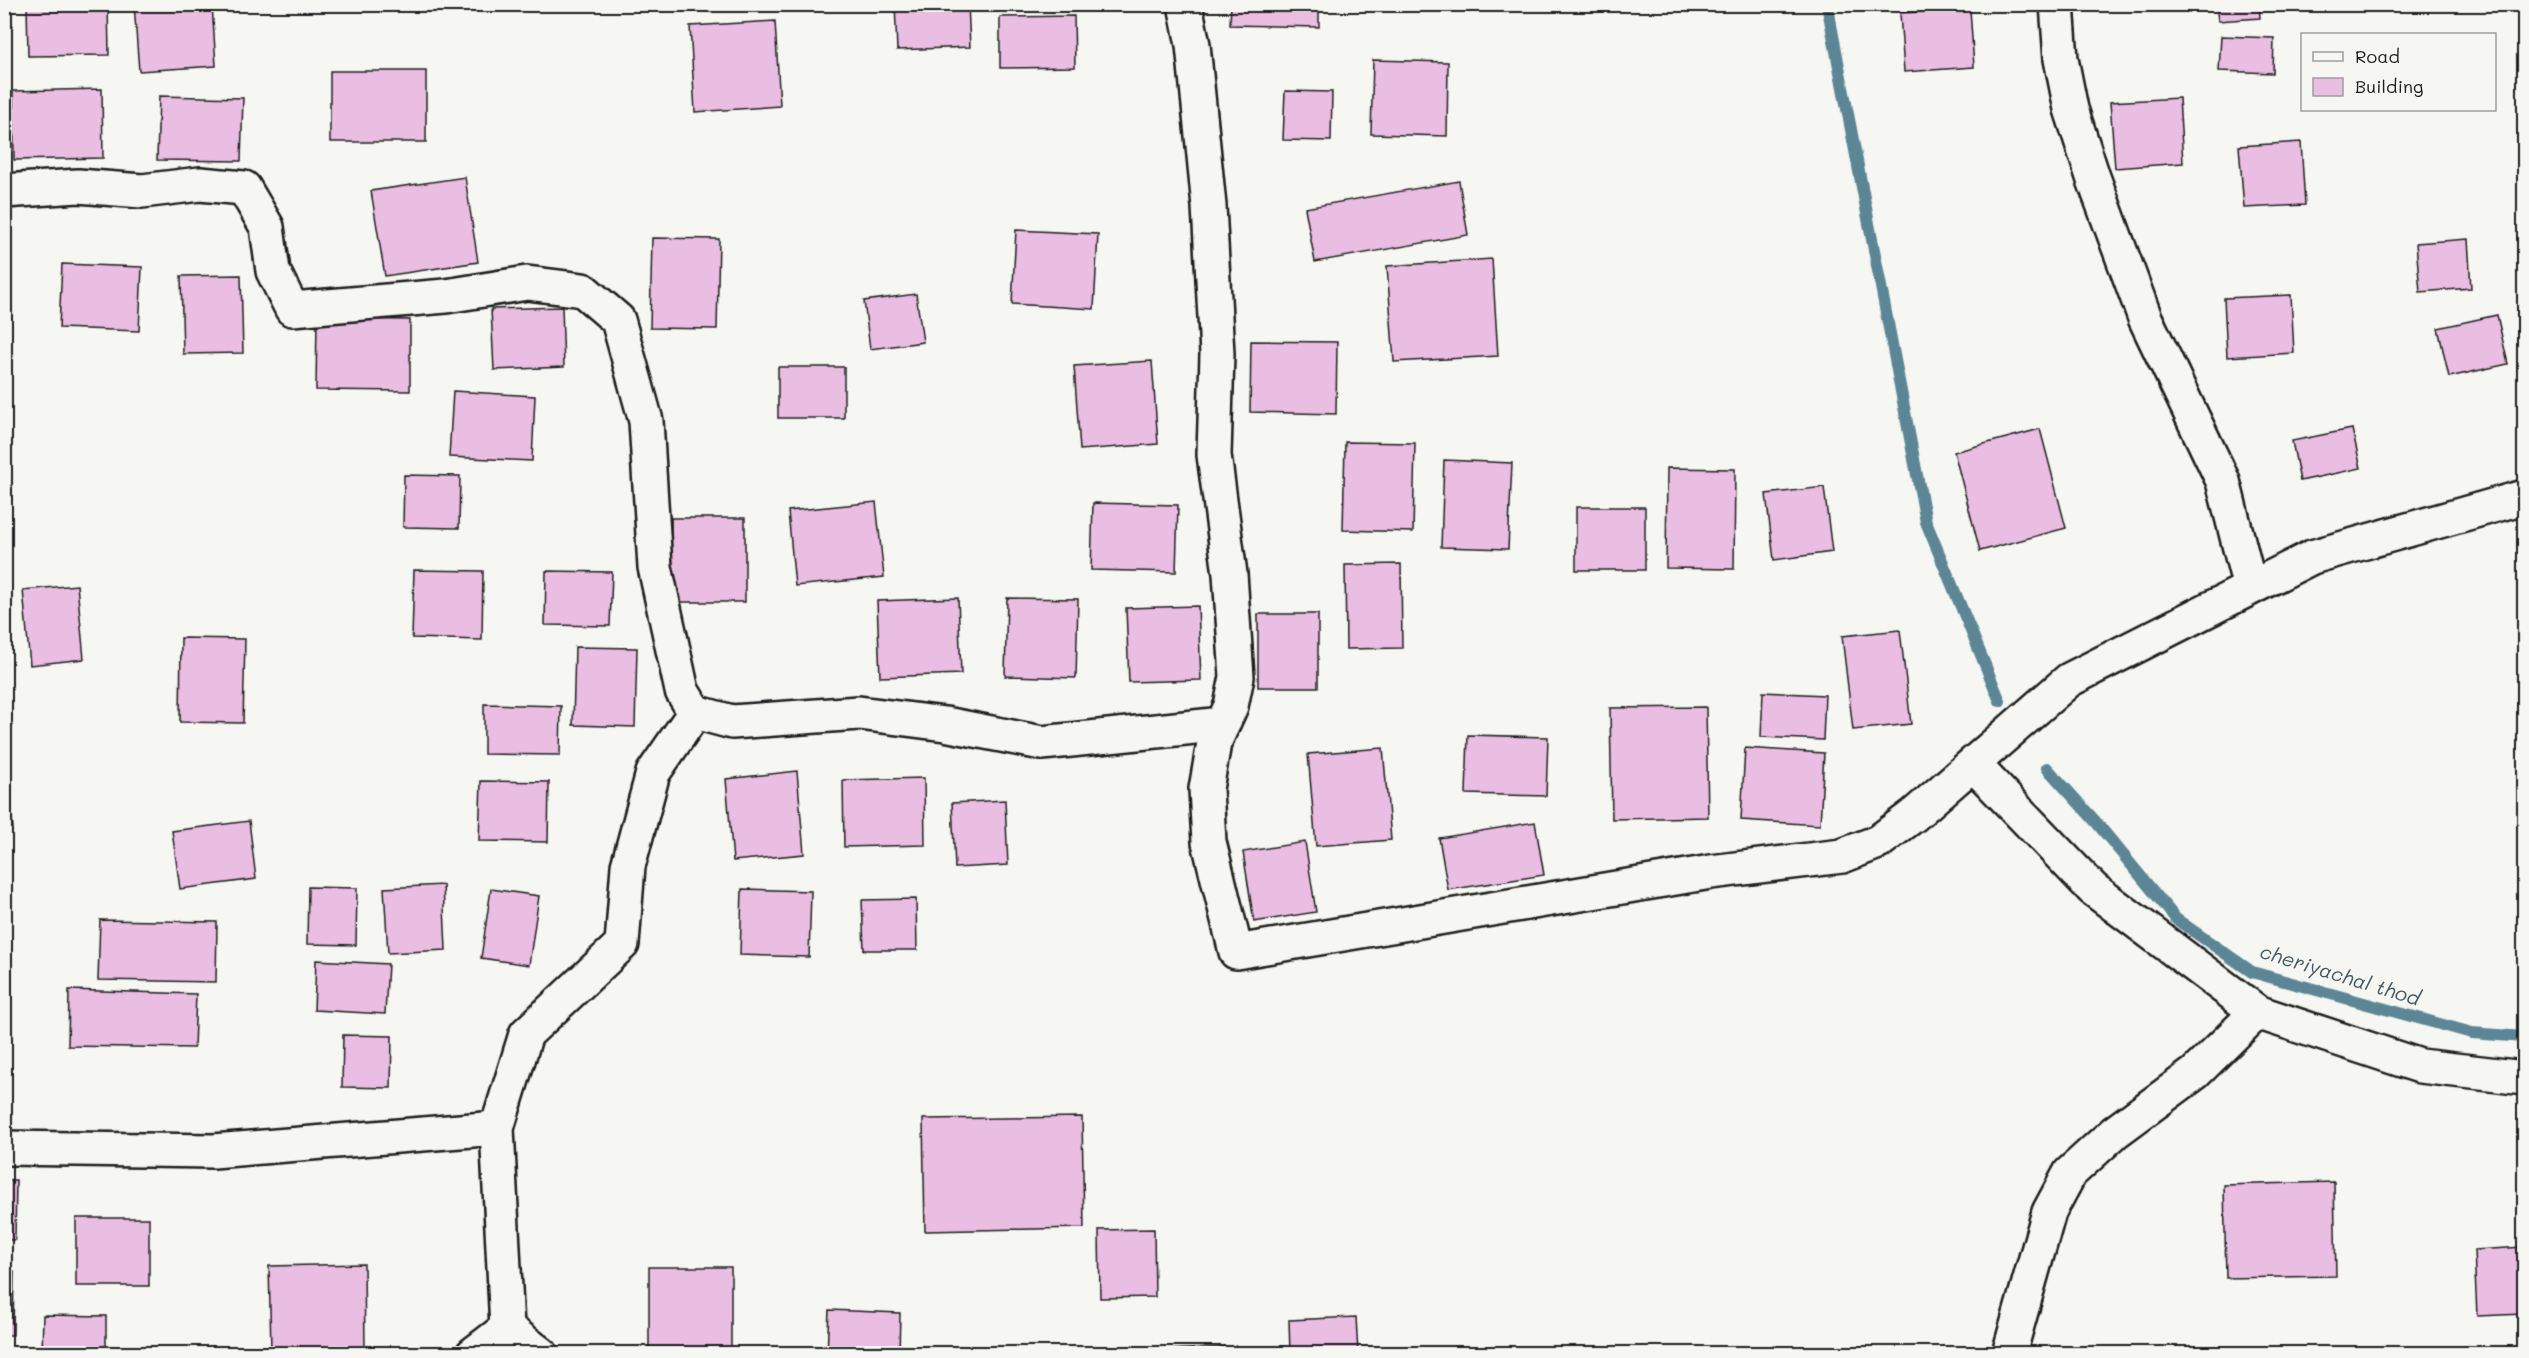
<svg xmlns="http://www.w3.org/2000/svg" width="2529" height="1358" viewBox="0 0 2529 1358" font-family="Mali,sans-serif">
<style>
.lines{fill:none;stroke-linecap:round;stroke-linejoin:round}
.stream{stroke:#5b8695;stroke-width:12}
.building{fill:#eabde2;stroke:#1c1c1c;stroke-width:1.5}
.minor-casing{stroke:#1c1c1c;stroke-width:38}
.minor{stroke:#f6f6f2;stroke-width:33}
.labels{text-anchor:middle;stroke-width:4.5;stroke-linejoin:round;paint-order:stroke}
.water-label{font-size:20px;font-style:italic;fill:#415a63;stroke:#f6f6f2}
</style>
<rect width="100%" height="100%" fill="#f6f6f2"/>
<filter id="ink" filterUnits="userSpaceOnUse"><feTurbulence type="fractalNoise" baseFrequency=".0167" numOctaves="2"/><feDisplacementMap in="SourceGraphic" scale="12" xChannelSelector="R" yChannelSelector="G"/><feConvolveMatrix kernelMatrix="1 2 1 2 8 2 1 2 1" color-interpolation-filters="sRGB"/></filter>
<g filter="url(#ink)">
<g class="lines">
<!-- stream -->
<g class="stream">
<path d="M1827,4L1926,522L2000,701"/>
<path d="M2047,768L2096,822L2176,919L2252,972L2472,1033L2524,1037"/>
</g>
</g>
<!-- building -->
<g class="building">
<path d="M27,4H108L109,55L28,56Z"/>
<path d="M134,4H212L216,66L139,71Z"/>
<path d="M895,4H968L970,47L897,50Z"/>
<path d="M1231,4H1319V27L1230,25Z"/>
<path d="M1370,4H1443V11L1370,10Z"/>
<path d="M2216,4H2259L2260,18L2218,21Z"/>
<path d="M1970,9L1974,67L1904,72L1900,13Z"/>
<path d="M1074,16L1075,67L1000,68V17Z"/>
<path d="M775,21L780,106L695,112L690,26Z"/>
<path d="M2221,36L2274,38L2273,73L2219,71Z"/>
<path d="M1373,60L1448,62L1447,136L1371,134Z"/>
<rect x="330" y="71" width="96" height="71"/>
<path d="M102,89L103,158L14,160L13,91Z"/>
<path d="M1285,91L1332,92L1331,141L1283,140Z"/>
<path d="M159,96L243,98L241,161L157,160Z"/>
<path d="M2179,98L2183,163L2115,168L2110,102Z"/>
<path d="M2301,142L2305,205L2244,208L2239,146Z"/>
<path d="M465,177L478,262L385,276L371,191Z"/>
<path d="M1459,181L1468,235L1315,262L1305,208Z"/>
<path d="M1016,230L1098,234L1094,309L1012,304Z"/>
<path d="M652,238L719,239L717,329L650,328Z"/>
<path d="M2468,239L2471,288L2420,292L2416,243Z"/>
<path d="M1492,259L1498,356L1394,362L1387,266Z"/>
<path d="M62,264L142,267L139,331L59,328Z"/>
<path d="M241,275L243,353L183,354L181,276Z"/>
<path d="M916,294L923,342L870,349L864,301Z"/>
<path d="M2291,295L2294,353L2227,357L2224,298Z"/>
<path d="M562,307L564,367L494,370L491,309Z"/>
<path d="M2497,315L2508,364L2449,377L2438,328Z"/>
<path d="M317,319L410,320V391L316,390Z"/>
<path d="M1251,341L1337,342L1336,414L1250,412Z"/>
<path d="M1152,361L1158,444L1080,450L1074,366Z"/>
<rect x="778" y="367" width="66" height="51"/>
<path d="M453,391L535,396L532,461L449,457Z"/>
<path d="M2040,429L2066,528L1980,551L1954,452Z"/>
<path d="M2352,429L2361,468L2300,481L2292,441Z"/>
<path d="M1345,442L1415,443L1413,532L1343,530Z"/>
<path d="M1444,460L1512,463L1508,549L1441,547Z"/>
<path d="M1667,468L1735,469L1734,569L1666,568Z"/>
<path d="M404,475L460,476L459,528L403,527Z"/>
<path d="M1824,487L1832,552L1774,560L1766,494Z"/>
<path d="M876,502L884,577L795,586L788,511Z"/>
<path d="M1093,503L1178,505L1176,572L1091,570Z"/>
<rect x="1576" y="507" width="69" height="63"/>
<rect x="671" y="518" width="74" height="84"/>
<path d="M1401,564L1402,648L1346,649L1345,565Z"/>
<path d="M414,570L483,571L482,640L412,638Z"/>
<path d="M546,571L612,572L610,626L545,625Z"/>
<path d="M77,585L84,659L30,665L23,590Z"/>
<path d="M958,598L961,674L880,677L877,601Z"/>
<path d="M1007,598L1078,599L1076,678L1005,676Z"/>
<path d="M1198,606L1201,680L1129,682L1126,608Z"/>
<rect x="1258" y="614" width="60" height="73"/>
<path d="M1900,630L1911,724L1853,730L1842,636Z"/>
<path d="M181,638L245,639L243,723L180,722Z"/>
<path d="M575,647L637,648L635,727L573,725Z"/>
<path d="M1763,692L1825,695L1823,740L1761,737Z"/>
<path d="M484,704L561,706L560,755L484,754Z"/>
<path d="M1706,707L1708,817L1612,819L1610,708Z"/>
<path d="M1468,735L1548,737L1546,796L1466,794Z"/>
<path d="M1383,748L1391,840L1316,846L1308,754Z"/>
<path d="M1745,748L1824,753L1820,825L1741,820Z"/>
<path d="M4,754L13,828H4Z"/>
<path d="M797,771L804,854L733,861L726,779Z"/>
<path d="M924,778L925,845L844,847L843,780Z"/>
<path d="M481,781L549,782L548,842L479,841Z"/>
<path d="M1005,800L1008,865L955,868L952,803Z"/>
<path d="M249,821L256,879L180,889L172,831Z"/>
<path d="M1535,822L1544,875L1448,890L1439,838Z"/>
<path d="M1305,842L1316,912L1254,922L1243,852Z"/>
<path d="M443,885L446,950L388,953L384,888Z"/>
<path d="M308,887L357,888L356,945L307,944Z"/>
<path d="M491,889L539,896L529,965L481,958Z"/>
<path d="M742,889L811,891L809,957L740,955Z"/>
<path d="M916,899L917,950H864L862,900Z"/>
<path d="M100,920L217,922L216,982L98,980Z"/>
<path d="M316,960L388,964L385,1014L314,1010Z"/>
<path d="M69,990L196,994L194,1048L68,1046Z"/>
<path d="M343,1035L392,1036L391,1088L342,1087Z"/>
<path d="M1082,1117L1084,1228L925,1231L923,1119Z"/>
<path d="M4,1180H16L15,1240H4Z"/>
<path d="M2334,1182L2336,1276L2226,1278L2224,1185Z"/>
<rect x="76" y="1218" width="73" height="68"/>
<path d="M1154,1229L1155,1297L1100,1298L1099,1230Z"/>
<path d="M2524,1247V1314L2477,1316L2474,1250Z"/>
<path d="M364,1264L365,1348L271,1350L269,1266Z"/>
<rect x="649" y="1267" width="82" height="86"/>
<path d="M4,1271H14L13,1335H4Z"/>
<path d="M829,1310L900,1313L899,1354H827Z"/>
<path d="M43,1315L106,1316V1354H42Z"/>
<path d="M1356,1317L1358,1354H1290L1289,1320Z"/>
<path d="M1225,1347L1226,1354H1133L1132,1352Z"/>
</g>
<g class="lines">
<defs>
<g id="minor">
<path d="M1185,4L1193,45L1209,206L1217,354L1214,455L1230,574L1237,677L1231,706L1214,743L1206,789L1209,842L1236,952L1711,872L1842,856L1878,842L1914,815L2069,680L2312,557L2524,497"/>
<path d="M2057,4L2061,59L2071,109L2093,177L2145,318L2223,481L2250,588"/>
<path d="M4,191L78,186L142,191L200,184L244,188L267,227L273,271L292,309L446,296L527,283L583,290L618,320L646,421L655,567L682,691L695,712"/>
<path d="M1973,764L2093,889L2257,1012L2420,1066L2524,1078"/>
<path d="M4,1148L213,1151L497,1128"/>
<path d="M473,1354L507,1328"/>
<path d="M541,1354L507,1328L497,1128L526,1034L622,944L628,866L653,773L695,712L732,722L859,713L945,724L1042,743L1223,724"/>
<path d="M2009,1354L2049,1212L2070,1173L2115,1132L2195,1073L2257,1012"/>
</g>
</defs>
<!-- minor casing -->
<use href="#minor" class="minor-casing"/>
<!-- minor -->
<use href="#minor" class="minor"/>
</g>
</g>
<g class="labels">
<!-- water labels -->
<g class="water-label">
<text transform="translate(2340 975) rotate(17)" y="7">cheriyachal thod</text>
</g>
</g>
<!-- margin -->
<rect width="2529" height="1358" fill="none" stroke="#f6f6f2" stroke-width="24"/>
<rect x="12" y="12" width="2505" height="1334" fill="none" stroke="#1c1c1c" stroke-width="2" filter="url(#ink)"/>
<!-- legend -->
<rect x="2301" y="33" width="195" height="78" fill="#f6f6f2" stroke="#9f9f9c" stroke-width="1.5"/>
<rect x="2313" y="52" width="30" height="9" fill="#f6f6f2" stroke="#9f9f9c" stroke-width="1.5"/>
<text x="2355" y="63" font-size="18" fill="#1c1c1c">Road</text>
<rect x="2313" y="78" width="30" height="18" fill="#eabde2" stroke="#9f9f9c" stroke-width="1.5"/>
<text x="2355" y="93" font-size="18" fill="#1c1c1c">Building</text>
</svg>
